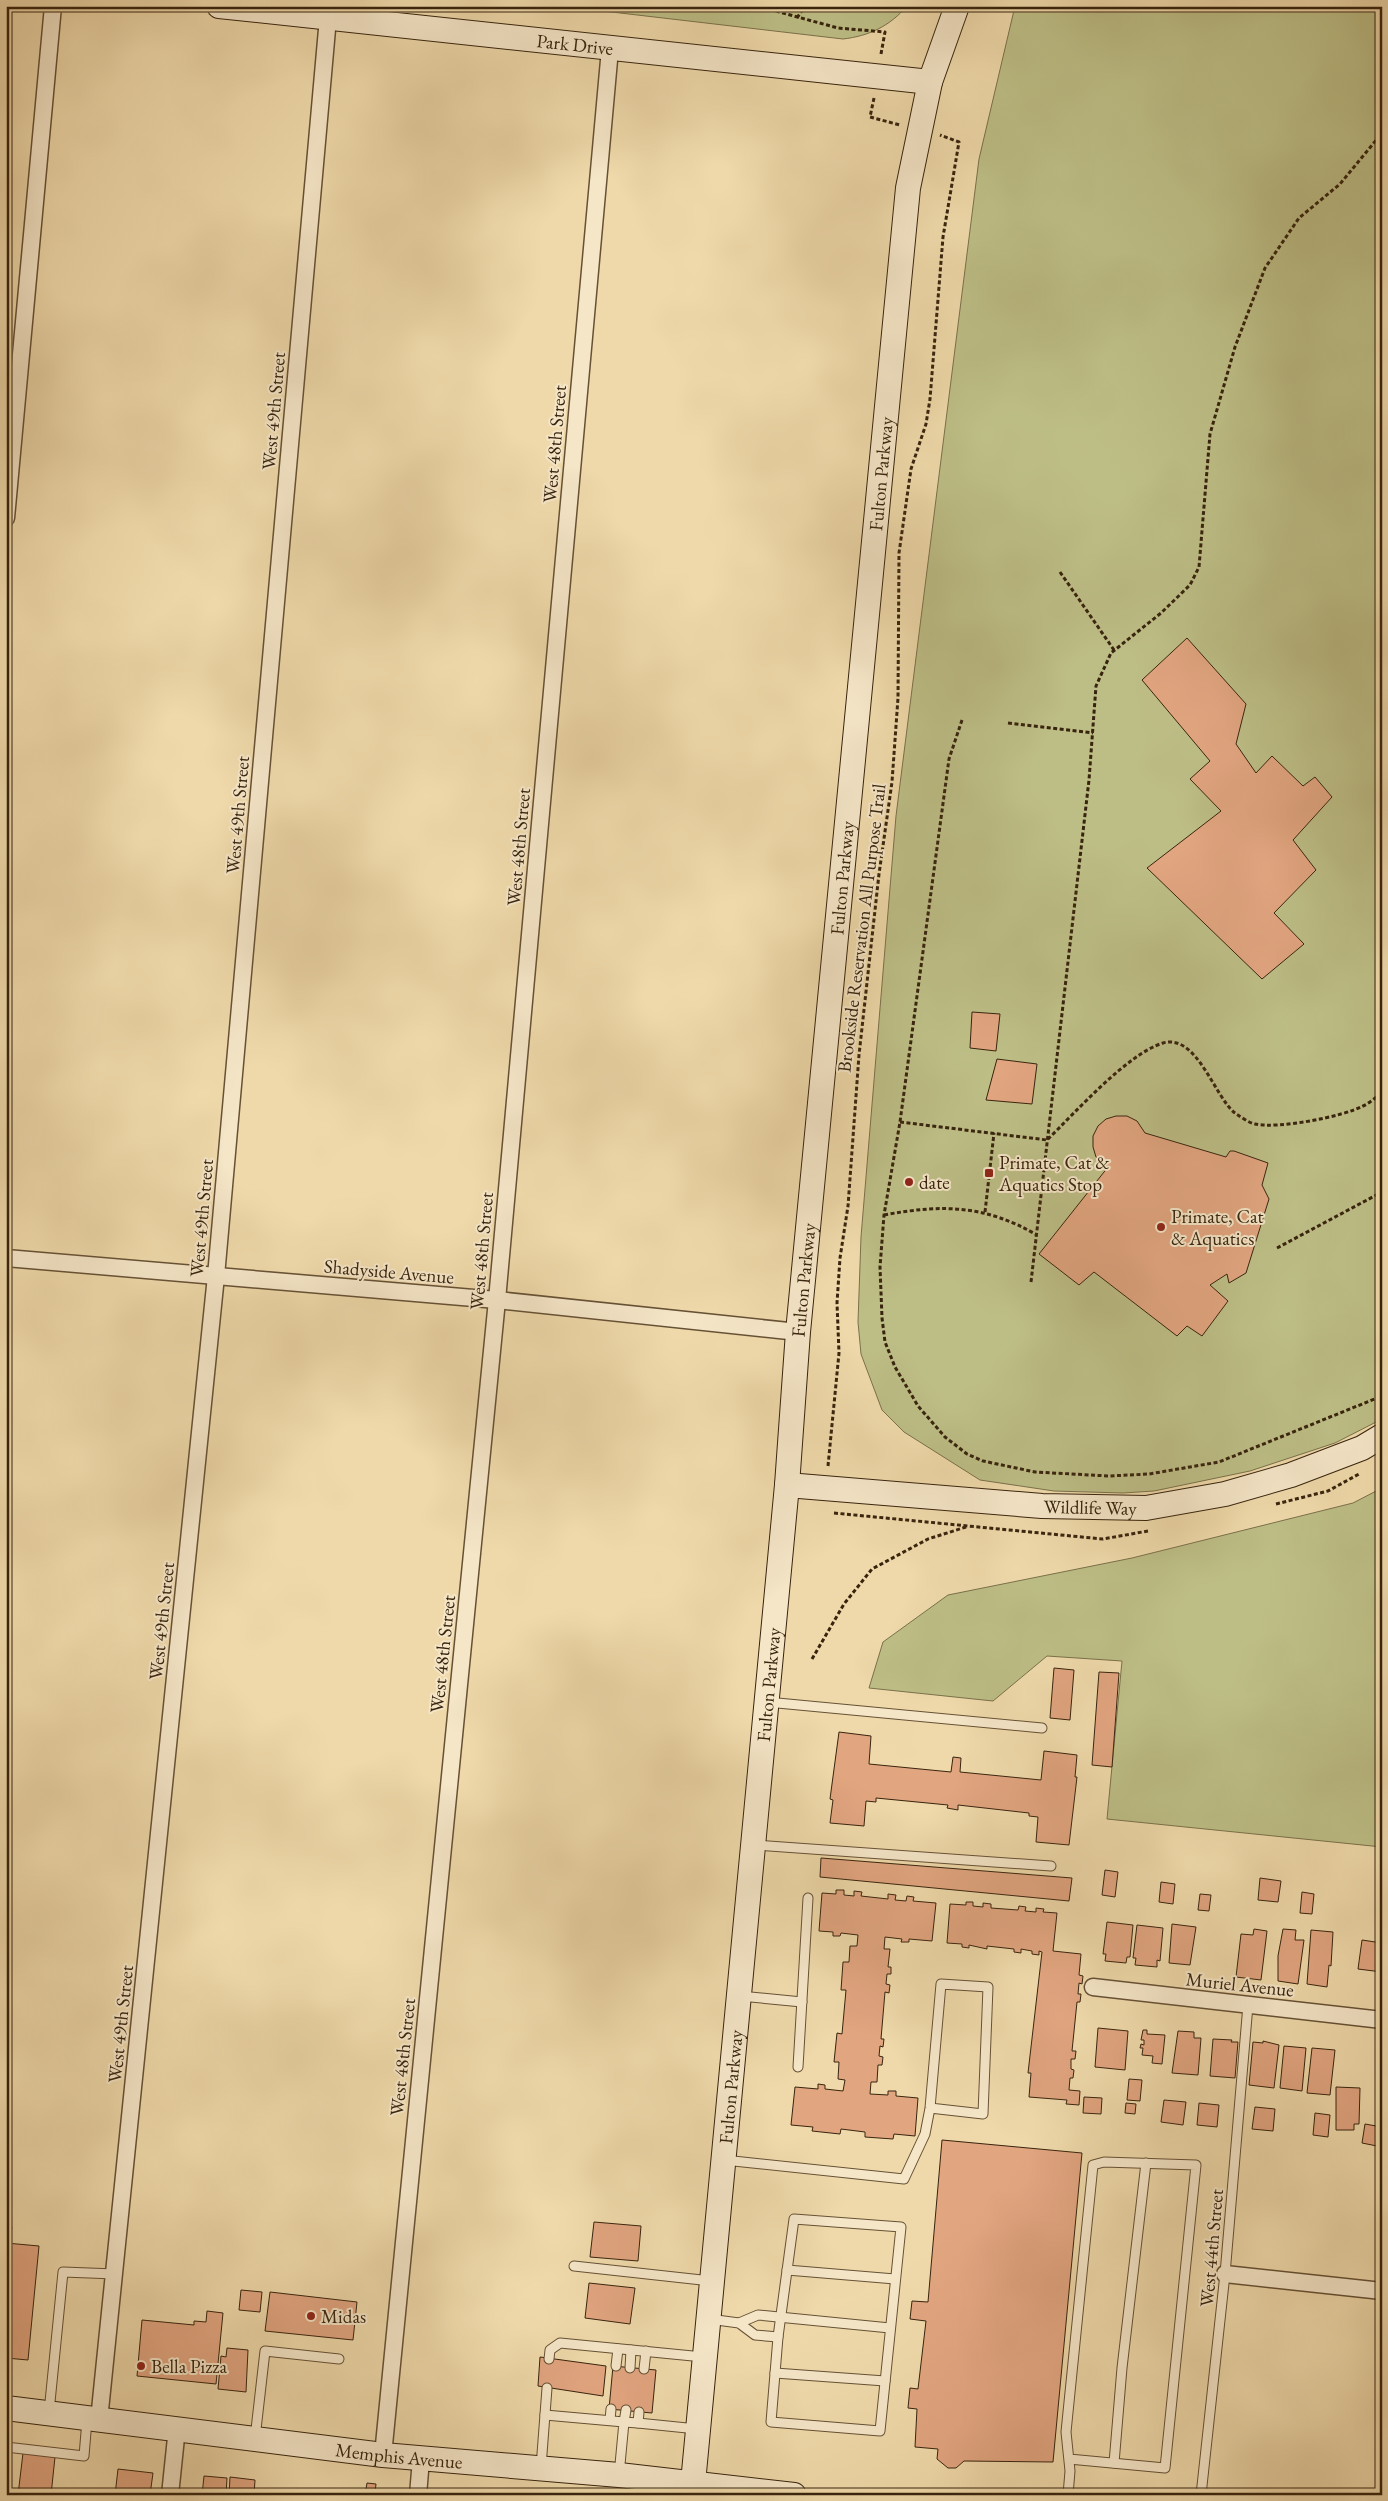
<svg xmlns="http://www.w3.org/2000/svg" width="1388" height="2501" viewBox="0 0 1388 2501" font-family="'EB Garamond',serif">
<style>
.green{fill:#bdbe86;stroke:#7a714a}
.building{fill:#e1a580;stroke:#38240e}
.lines{fill:none;stroke-linecap:round;stroke-linejoin:round}
.lane-casing{stroke:#665135;stroke-width:11}
.street-casing{stroke:#665135;stroke-width:19}
.secondary-casing{stroke:#38240e;stroke-width:26}
.path{stroke:#38240e;stroke-width:3;stroke-dasharray:4 2.5;stroke-linecap:butt}
.lane{stroke:#f5e6c8;stroke-width:9}
.street{stroke:#f5e6c8;stroke-width:16}
.secondary{stroke:#f5e6c8;stroke-width:24}
.poi-dot{fill:#8f2418;stroke:#f5e6c8;stroke-width:2}
.labels{text-anchor:middle;stroke-width:4;stroke-linejoin:round;paint-order:stroke}
.street-label{font-size:19px;fill:#38240e;stroke:#f5e6c8}
.poi-label{font-size:19px;fill:#38240e;stroke:#f5e6c8;text-anchor:start}
</style>
<rect width="100%" height="100%" fill="#efd9aa"/>
<filter id="stains"><feTurbulence type="fractalNoise" baseFrequency=".004" numOctaves="4"/><feColorMatrix values="0 0 0 0 .2 0 0 0 0 .09 0 0 0 0 .02 0 0 0 .5 -.17"/></filter>
<radialGradient id="worn" r=".72"><stop offset=".6" stop-color="#630" stop-opacity="0"/><stop offset="1" stop-color="#630" stop-opacity=".3"/></radialGradient>
<!-- green -->
<g class="green">
<path d="M560,6H907C890,26 869,36 843,39Z"/>
<path d="M1015,6H1382V1419L1335,1443L1250,1471L1154,1491L1123,1493L1054,1491L980,1480L904,1432L882,1410L861,1354L858,1322L861,1237L896,816L979,159Z"/>
<path d="M1382,1488V1847L1107,1819L1122,1661L1047,1656L993,1701L869,1688L883,1642L948,1595L1132,1558L1353,1503Z"/>
</g>
<!-- building -->
<g class="building">
<path d="M1187,638L1246,704L1236,744L1256,773L1272,756L1303,786L1315,777L1332,797L1293,840L1316,870L1274,913L1304,944L1262,979L1147,868L1221,811L1190,779L1210,761L1142,680Z"/>
<path d="M972,1012L1000,1014L996,1051L970,1048Z"/>
<path d="M997,1059L1037,1064L1032,1104L986,1100Z"/>
<path d="M1116,1116H1127L1137,1121L1145,1133L1226,1157L1230,1151H1234L1268,1163L1262,1185L1269,1199L1246,1273L1229,1283L1227,1274L1210,1285L1228,1301L1202,1336L1187,1326L1177,1336L1094,1272L1079,1285L1039,1254L1108,1167L1096,1157L1093,1147V1136L1098,1126L1106,1119Z"/>
<path d="M1054,1668L1074,1670L1070,1720L1050,1718Z"/>
<path d="M1099,1672L1119,1673L1112,1767L1092,1765Z"/>
<path d="M839,1732L871,1736L869,1764L951,1772L953,1757L961,1758L960,1772L1041,1780L1044,1751L1077,1755L1075,1777H1077L1069,1845L1036,1842L1038,1817L1029,1816V1813L958,1805V1810L947,1808L948,1805L876,1798V1802L866,1801L864,1826L830,1823L833,1800L830,1799Z"/>
<path d="M821,1858L1072,1878L1069,1901L820,1877Z"/>
<path d="M1105,1870L1118,1872L1115,1897L1102,1895Z"/>
<path d="M1260,1878L1281,1881L1278,1902L1258,1900Z"/>
<path d="M1161,1882L1175,1884L1173,1904L1159,1902Z"/>
<path d="M836,1890H844V1895L854,1896V1891L862,1892L861,1896L888,1899V1894L896,1895L895,1900L906,1901L907,1896L914,1897L913,1901L936,1903L932,1941L909,1939V1942H901L902,1939L885,1937L884,1949H890L888,1967H891V1974H887L886,1984L890,1985L889,1993L885,1992L881,2039H884L883,2047L880,2046L879,2056L883,2057L882,2065H878L877,2082H871L870,2094L888,2095V2091H896V2096L918,2098L915,2136L894,2134L893,2139L865,2137V2132L841,2129L840,2134L812,2131L813,2127L791,2125L795,2087L818,2089V2084L825,2085V2089L843,2091L845,2080L838,2079L839,2062H834L837,2033L842,2034L846,1990H841L843,1962H849L850,1946H857L858,1935L841,1933L840,1936H833V1932L819,1931L822,1893L836,1894Z"/>
<path d="M1302,1892L1314,1894L1312,1914L1300,1913Z"/>
<path d="M1200,1894L1211,1895L1209,1911L1198,1910Z"/>
<path d="M966,1902H973V1906L983,1907V1903L991,1904V1908L1018,1910L1019,1906L1026,1907L1025,1911L1036,1912V1908L1044,1909L1043,1912L1057,1913L1053,1951L1081,1954L1079,1975L1083,1976L1082,1984L1079,1983L1078,1994H1081L1080,2002H1077L1072,2051H1076L1075,2059H1071V2069L1074,2070L1073,2078H1070L1069,2090L1080,2091L1079,2105L1066,2104L1067,2100L1029,2097L1031,2073H1028L1042,1952L1039,1951V1955L1032,1954V1951L1021,1949V1953L1014,1952V1949L987,1946V1949L969,1945V1948L962,1947V1944L947,1943L950,1904L966,1905Z"/>
<path d="M1107,1922L1133,1925L1130,1957H1127L1126,1963L1105,1961L1106,1954H1103Z"/>
<path d="M1172,1924L1196,1927L1190,1965L1169,1963Z"/>
<path d="M1137,1925L1163,1928L1160,1961L1157,1960V1967L1135,1965L1136,1958H1133Z"/>
<path d="M1254,1929L1267,1931L1261,1980L1236,1977L1241,1934L1253,1935Z"/>
<path d="M1283,1929L1296,1930L1295,1940H1304L1298,1984L1278,1981V1956Z"/>
<path d="M1311,1930L1333,1932L1331,1966L1329,1965L1327,1987L1307,1984Z"/>
<path d="M1362,1940L1382,1943V1972L1358,1969Z"/>
<path d="M1098,2028L1128,2031L1125,2070L1095,2067Z"/>
<path d="M1143,2030H1147V2034L1165,2035L1162,2064L1152,2063L1153,2056L1142,2055L1143,2048H1140L1141,2044L1144,2045V2040H1141Z"/>
<path d="M1178,2031L1194,2032V2038H1201L1198,2075L1172,2073Z"/>
<path d="M1213,2039L1232,2040L1231,2042H1238L1235,2078L1210,2076Z"/>
<path d="M1263,2041L1279,2045L1274,2088L1249,2085L1253,2042L1263,2043Z"/>
<path d="M1284,2046L1306,2048L1302,2091L1280,2088Z"/>
<path d="M1312,2048L1335,2050L1330,2095L1307,2093Z"/>
<path d="M1129,2079L1142,2080L1140,2101L1127,2100Z"/>
<path d="M1336,2087L1360,2088L1359,2124H1354V2130H1336Z"/>
<path d="M1084,2097L1102,2098L1101,2114L1083,2113Z"/>
<path d="M1164,2100L1186,2102L1183,2125L1161,2122Z"/>
<path d="M1126,2103L1136,2104L1135,2114L1125,2113Z"/>
<path d="M1199,2103L1219,2105L1217,2127L1197,2125Z"/>
<path d="M1255,2107L1275,2109L1273,2131L1252,2129Z"/>
<path d="M1315,2113L1330,2115L1328,2137L1313,2135Z"/>
<path d="M1365,2124L1382,2127V2147L1362,2143Z"/>
<path d="M942,2140L1082,2153L1053,2462L964,2461L956,2468H948L937,2459L938,2449L915,2447L917,2409L908,2408L910,2388L918,2389L926,2321L910,2319L912,2301L928,2302Z"/>
<path d="M594,2222L641,2226L638,2261L590,2257Z"/>
<path d="M6,2226L12,2227L10,2241L6,2240Z"/>
<path d="M6,2243L39,2246L28,2360L6,2358Z"/>
<path d="M589,2283L635,2288L630,2324L585,2318Z"/>
<path d="M241,2290L262,2292L260,2312L239,2310Z"/>
<path d="M270,2292L357,2302L353,2340L265,2331Z"/>
<path d="M207,2311L223,2313L216,2384L137,2376L142,2320L194,2325V2321L206,2322Z"/>
<path d="M227,2348L248,2350L246,2392L218,2389L221,2356L226,2357Z"/>
<path d="M540,2357L606,2366L603,2396L538,2386Z"/>
<path d="M613,2366L656,2370L652,2413L609,2409Z"/>
<path d="M23,2453L55,2457L51,2495H18Z"/>
<path d="M118,2469L153,2473L150,2495H115Z"/>
<path d="M204,2476L227,2478L226,2495H202Z"/>
<path d="M230,2477L255,2480L254,2495H229Z"/>
<path d="M367,2483L376,2484L375,2493L384,2495H365Z"/>
</g>
<g class="lines">
<defs>
<g id="lane">
<path d="M767,1702L1042,1728"/>
<path d="M754,1845L1051,1866"/>
<path d="M740,1996L802,2002"/>
<path d="M798,2067L808,1898"/>
<path d="M724,2160L904,2179L925,2134L930,2108L941,1984L988,1987L983,2114L930,2108"/>
<path d="M794,2219L901,2227L880,2431L771,2422L778,2337Z"/>
<path d="M574,2266L711,2281"/>
<path d="M787,2270L895,2279"/>
<path d="M709,2319L739,2323L755,2335L778,2337"/>
<path d="M739,2323L758,2315L890,2328"/>
<path d="M549,2359L550,2350L560,2343L703,2357"/>
<path d="M616,2366L618,2349"/>
<path d="M630,2368L631,2350"/>
<path d="M644,2369L646,2351"/>
<path d="M775,2373L885,2381"/>
<path d="M626,2410L624,2422L638,2423L639,2412"/>
<path d="M49,2412L63,2272L115,2274"/>
<path d="M545,2415L624,2422L619,2475"/>
<path d="M610,2420L611,2409"/>
<path d="M638,2423L697,2429"/>
<path d="M255,2438L265,2351L339,2359"/>
<path d="M6,2447L84,2456L87,2420"/>
<path d="M1114,2463L1122,2368L1146,2163"/>
<path d="M541,2467L547,2388"/>
<path d="M1068,2495L1070,2471L1066,2432L1093,2165L1104,2162L1196,2165L1165,2468L1069,2459"/>
<path d="M1201,2495L1225,2274L1248,2005"/>
</g>
<g id="street">
<path d="M6,518L53,6"/>
<path d="M6,1258L497,1300L798,1332"/>
<path d="M1093,1987L1382,2020"/>
<path d="M1225,2274L1382,2291"/>
<path d="M99,2420L216,1276L328,18"/>
<path d="M383,2455L497,1300L610,49"/>
<path d="M170,2495L177,2428"/>
<path d="M418,2495L421,2459"/>
<path d="M661,2495L662,2479"/>
</g>
<g id="secondary">
<path id="s1" d="M219,6L930,82"/>
<path id="s2" d="M787,1485L1042,1506L1146,1508L1225,1494L1291,1475L1362,1448L1382,1436"/>
<path id="s3" d="M6,2408L383,2455L619,2475L794,2495"/>
<path id="s4" d="M693,2483L787,1485L798,1332L908,188L930,82L957,6"/>
</g>
</defs>
<!-- lane casing -->
<use href="#lane" class="lane-casing"/>
<!-- street casing -->
<use href="#street" class="street-casing"/>
<!-- secondary casing -->
<use href="#secondary" class="secondary-casing"/>
<!-- path -->
<g class="path">
<path d="M757,6L838,28L885,32L881,54"/>
<path d="M797,18L805,6"/>
<path d="M874,98L870,117L900,125"/>
<path d="M1382,466L1379,488L1382,498"/>
<path d="M1060,572L1114,650"/>
<path d="M962,720L949,759L900,1122L884,1215L880,1267L882,1318L885,1342L895,1367L918,1406L945,1437L967,1454L983,1461L1035,1472L1109,1476L1149,1474L1219,1462L1382,1396"/>
<path d="M1008,723L1093,733"/>
<path d="M900,1122L1047,1140C1076,1112 1127,1054 1163,1043C1197,1033 1215,1098 1235,1113C1241,1117 1249,1123 1255,1124C1278,1129 1342,1117 1363,1106C1370,1103 1376,1097 1382,1093"/>
<path d="M985,1212L994,1133"/>
<path d="M884,1215C943,1204 985,1205 1037,1235"/>
<path d="M1277,1248L1382,1192"/>
<path d="M1031,1282L1089,780L1096,686L1111,653L1161,613L1190,585L1199,567L1210,434L1235,347L1265,268L1299,218L1340,184L1382,133"/>
<path d="M828,1466L839,1353L837,1303L840,1258L848,1206L859,1055L879,874L892,782L898,698L899,553L911,469L926,424L930,399L943,237L959,142L940,135"/>
<path d="M1276,1504L1328,1491L1359,1474"/>
<path d="M834,1513L1103,1539L1148,1531"/>
<path d="M812,1659L844,1604L872,1569L928,1539L966,1527"/>
</g>
<!-- lane -->
<use href="#lane" class="lane"/>
<!-- street -->
<use href="#street" class="street"/>
<!-- secondary -->
<use href="#secondary" class="secondary"/>
</g>
<!-- markers -->
<g class="poi-dot">
<rect x="984" y="1168" width="10" height="10" rx="2.5"/>
<circle cx="909" cy="1182" r="5"/>
<circle cx="1161" cy="1227" r="5"/>
<circle cx="311" cy="2316" r="5"/>
<circle cx="141" cy="2366" r="5"/>
</g>
<g class="labels">
<!-- street labels -->
<g class="street-label">
<text dy="7" stroke="none"><textPath href="#s1" startOffset="358">Park Drive</textPath></text>
<text transform="translate(273 411) rotate(-85)" y="7">West 49th Street</text>
<text transform="translate(554 444) rotate(-85)" y="7">West 48th Street</text>
<text dy="7" stroke="none"><textPath href="#s4" startOffset="2018">Fulton Parkway</textPath></text>
<text transform="translate(237 815) rotate(-85)" y="7">West 49th Street</text>
<text transform="translate(518 847) rotate(-85)" y="7">West 48th Street</text>
<text dy="7" stroke="none"><textPath href="#s4" startOffset="1612">Fulton Parkway</textPath></text>
<text transform="translate(861 928) rotate(-83)" y="7">Brookside Reservation All Purpose Trail</text>
<text transform="translate(201 1218) rotate(-85)" y="7">West 49th Street</text>
<text transform="translate(481 1251) rotate(-85)" y="7">West 48th Street</text>
<text transform="translate(389 1271) rotate(5)" y="7">Shadyside Avenue</text>
<text dy="7" stroke="none"><textPath href="#s4" startOffset="1208">Fulton Parkway</textPath></text>
<text dy="7" stroke="none"><textPath href="#s2" startOffset="304">Wildlife Way</textPath></text>
<text transform="translate(161 1621) rotate(-84)" y="7">West 49th Street</text>
<text transform="translate(442 1654) rotate(-84)" y="7">West 48th Street</text>
<text dy="7" stroke="none"><textPath href="#s4" startOffset="802">Fulton Parkway</textPath></text>
<text transform="translate(1240 1984) rotate(6)" y="7">Muriel Avenue</text>
<text transform="translate(120 2024) rotate(-84)" y="7">West 49th Street</text>
<text transform="translate(402 2057) rotate(-84)" y="7">West 48th Street</text>
<text dy="7" stroke="none"><textPath href="#s4" startOffset="398">Fulton Parkway</textPath></text>
<text transform="translate(1211 2248) rotate(-85)" y="7">West 44th Street</text>
<text dy="7" stroke="none"><textPath href="#s3" startOffset="396">Memphis Avenue</textPath></text>
</g>
<!-- poi labels -->
<g class="poi-label">
<text x="999" y="1169">Primate, Cat &amp;<tspan x="999" dy="22">Aquatics Stop</tspan></text>
<text x="919" y="1189">date</text>
<text x="1171" y="1223">Primate, Cat<tspan x="1171" dy="22">&amp; Aquatics</tspan></text>
<text x="321" y="2323">Midas</text>
<text x="151" y="2373">Bella Pizza</text>
</g>
</g>
<!-- margin -->
<rect width="1388" height="2501" fill="none" stroke="#efd9aa" stroke-width="25"/>
<rect x="8" y="8" width="1373" height="2486" fill="none" stroke="#38240e" stroke-width="2.5"/>
<rect x="12" y="12" width="1363" height="2476" fill="none" stroke="#38240e"/>
<rect width="100%" height="100%" filter="url(#stains)"/>
<rect width="100%" height="100%" fill="url(#worn)"/>
</svg>
